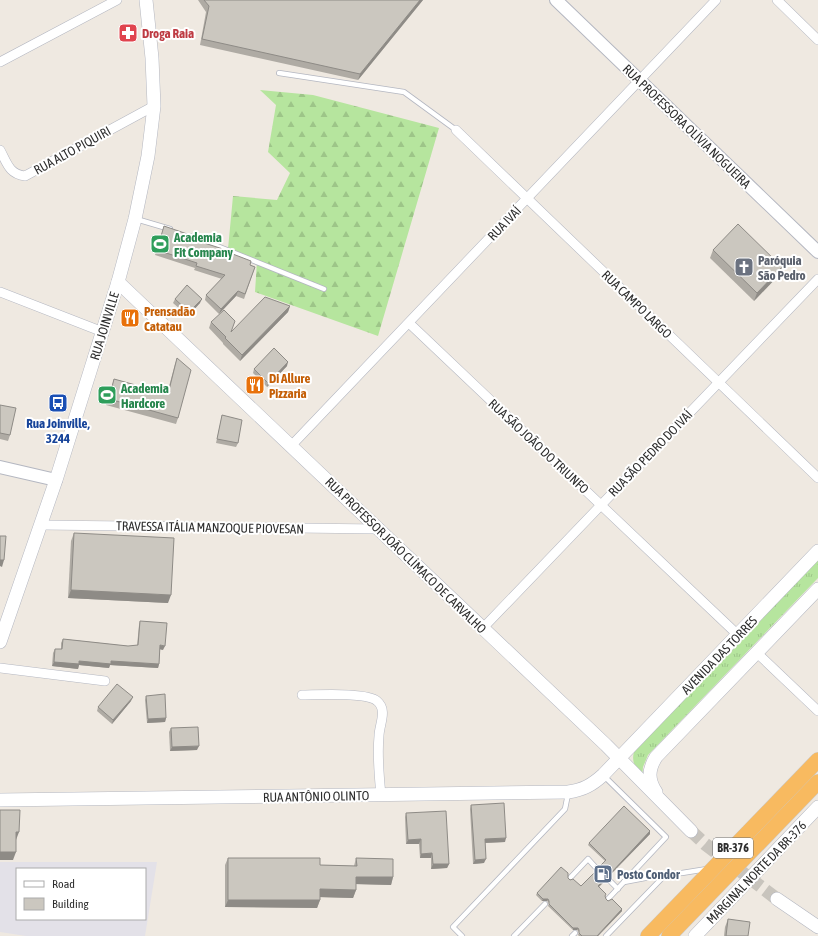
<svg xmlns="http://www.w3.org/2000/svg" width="818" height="936" viewBox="0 0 818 936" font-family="'Asap Condensed',sans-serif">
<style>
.industrial{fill:#e3e1e8;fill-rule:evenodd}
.grass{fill:url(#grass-tufts)}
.forest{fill:url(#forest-firs)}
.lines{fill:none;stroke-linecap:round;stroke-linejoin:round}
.secondary-tunnel{stroke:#c8c4bd;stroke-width:13;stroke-dasharray:13 6;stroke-linecap:butt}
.service-casing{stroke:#b4b7c1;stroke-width:6}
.minor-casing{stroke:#b4b7c1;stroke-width:10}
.tertiary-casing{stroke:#b4b7c1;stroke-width:14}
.secondary-casing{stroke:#b4b7c1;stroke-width:14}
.trunk-casing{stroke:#c9c9c9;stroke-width:16}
.service{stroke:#fff;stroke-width:4.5}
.minor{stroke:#fff;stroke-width:9}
.tertiary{stroke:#fff;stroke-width:12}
.secondary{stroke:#fff;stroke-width:13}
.trunk{stroke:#f8ba60;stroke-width:15}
.wall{fill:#afaba4}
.shaded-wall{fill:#8e8b86}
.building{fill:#cbc7bf;stroke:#8e8b86}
.labels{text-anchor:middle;stroke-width:4;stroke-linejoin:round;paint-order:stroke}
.shield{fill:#fff;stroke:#6d6d6d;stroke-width:1}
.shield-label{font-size:12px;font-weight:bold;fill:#2e2e2e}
.health-label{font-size:13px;font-weight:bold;fill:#be3a42;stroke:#fff;text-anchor:start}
.street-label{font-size:13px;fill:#2e2e2e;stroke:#fff}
.leisure-label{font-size:13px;font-weight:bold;fill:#27864d;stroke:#fff;text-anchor:start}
.worship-label{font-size:13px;font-weight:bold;fill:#5b616d;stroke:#fff;text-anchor:start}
.food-label{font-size:13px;font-weight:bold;fill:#c56008;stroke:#fff;text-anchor:start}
.transit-label{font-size:13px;font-weight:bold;fill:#164399;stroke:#fff}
.service-label{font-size:13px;font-weight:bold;fill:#4e5e75;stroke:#fff;text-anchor:start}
</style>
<defs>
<pattern id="grass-tufts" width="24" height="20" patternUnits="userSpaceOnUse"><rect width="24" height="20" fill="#b6e59e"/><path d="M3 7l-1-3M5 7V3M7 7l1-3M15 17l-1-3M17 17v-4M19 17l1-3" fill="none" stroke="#9dc588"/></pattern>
<pattern id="forest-firs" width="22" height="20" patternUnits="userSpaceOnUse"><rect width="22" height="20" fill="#b6e59e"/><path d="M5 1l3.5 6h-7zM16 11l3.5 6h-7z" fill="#9dc588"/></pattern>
</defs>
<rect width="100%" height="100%" fill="#efe9e1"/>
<!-- industrial -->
<path class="industrial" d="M0,862H157L145,936H26L0,932ZM17,869H145V919H17Z"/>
<!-- grass -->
<path class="grass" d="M818,558V578L648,755L643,767L642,777C636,769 631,762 634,752Z"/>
<!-- forest -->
<path class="forest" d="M260,90L313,95L439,128L378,336L255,292L257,261L228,249L233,196L277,200L290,173L268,152L276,105Z"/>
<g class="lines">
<!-- secondary-tunnel -->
<path class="secondary-tunnel" d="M691,831L705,844L777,899"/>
<defs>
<g id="service">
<path d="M279,73L404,92L456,130"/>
<path d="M136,219L170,229"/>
<path d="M192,236L324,289"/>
<path d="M603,775L666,837L608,899"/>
<path d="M570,878L588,859L598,870"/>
<path d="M607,878L618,889"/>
<path d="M624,882L666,874L682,873L707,869"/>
<path d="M462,936L453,927L565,809L568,794"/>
<path d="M514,936L545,904"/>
<path d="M572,936L575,933"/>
<path d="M606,936L666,874"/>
</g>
<g id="minor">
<path d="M777,0L818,40"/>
<path d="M0,62L117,0"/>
<path d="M456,130L818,478"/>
<path d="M0,150C7,163 9,174 25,176L154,106"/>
<path d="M0,292L103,332"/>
<path d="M409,323L738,635"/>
<path d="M291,446L716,0"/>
<path d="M41,525L379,529"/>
<path d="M483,628L818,279"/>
<path d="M757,653L818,711"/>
<path d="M0,668L105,681"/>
<path d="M302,695C317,695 367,692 377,701C388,710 379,725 379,736C377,756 379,775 381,795"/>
</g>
<g id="tertiary">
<path d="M556,0L818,252"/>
<path d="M0,467L56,480"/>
</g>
<g id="secondary">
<path d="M118,282L606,745L691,831"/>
<path d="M0,642L56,480L118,282L135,219L148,156L154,106L152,58L146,0"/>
<path d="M656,792C648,780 648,770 656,757L818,589"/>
<path d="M0,800L568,792C583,790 592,785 603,775L818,551"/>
<path d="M777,899L818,927"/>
<path d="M695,936L818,807"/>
</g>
<g id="trunk">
<path d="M648,936L818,760"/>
<path d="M669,936L818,782"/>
</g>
</defs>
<!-- service casing -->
<use href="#service" class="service-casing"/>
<!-- minor casing -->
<use href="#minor" class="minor-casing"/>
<!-- tertiary casing -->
<use href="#tertiary" class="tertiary-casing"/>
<!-- secondary casing -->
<use href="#secondary" class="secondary-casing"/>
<!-- trunk casing -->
<use href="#trunk" class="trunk-casing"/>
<!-- service -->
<use href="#service" class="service"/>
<!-- minor -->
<use href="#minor" class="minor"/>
<!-- tertiary -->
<use href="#tertiary" class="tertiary"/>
<!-- secondary -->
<use href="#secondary" class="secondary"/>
<!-- trunk -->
<use href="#trunk" class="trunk"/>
</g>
<!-- wall -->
<g class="wall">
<path d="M198,0H423L358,80L200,45L206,12Z"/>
<path d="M164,226L195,240L225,251L250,265L255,267L244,299L236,296L219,314L205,300L206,295L222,279L194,270L195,268L155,255Z"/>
<path d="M713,250L782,267L779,275L754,301L710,258Z"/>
<path d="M175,299L200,303L188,316L173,303Z"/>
<path d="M290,306L288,312L240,361L223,344V343L209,328L211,322L231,332Z"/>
<path d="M177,358L178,418L176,424L106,405L114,379L167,394L175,364Z"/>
<path d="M287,366L267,387L253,373L254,369Z"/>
<path d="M0,405L10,435L8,441L0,439Z"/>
<path d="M222,415L238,443L236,447L216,443L221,420Z"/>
<path d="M74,533L168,603L68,598L71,541Z"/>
<path d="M140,621L163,650L160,649L159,664L158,668L110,665L109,668L79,665L78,669L52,666L53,653L55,649H61V643L63,639L128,646H137L139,625Z"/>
<path d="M146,696L166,718L165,722L147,723L145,700Z"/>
<path d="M131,701L112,724L97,711L98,707Z"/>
<path d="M171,728L197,750L170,751L169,732Z"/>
<path d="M471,805L505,842L485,843L484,863L473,864L470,809Z"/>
<path d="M406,813L449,864L447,868L431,869V858H420L419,844H406L405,817Z"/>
<path d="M650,831V834L610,875L606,874L605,876V881L599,887L605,897L606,899L622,911L598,936H579L578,935L579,932L577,930H573L548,906L549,903L547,901H542L536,895L537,893L568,878L581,886L601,870V865L605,861L588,845L589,843Z"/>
<path d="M228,858L320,865L354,866L356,858L393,877L391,885L356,884V890L353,898L320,897V900L317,908L225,907V865Z"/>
<path d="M728,919L748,936H724L725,927Z"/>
</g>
<!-- shaded-wall -->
<g class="shaded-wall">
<path d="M420,0H423L358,80L360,74Z"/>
<path d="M782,267L779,275L754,301L757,293Z"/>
<path d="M238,291L236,296L219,314L221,309Z"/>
<path d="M202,299L200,303L188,316L189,312Z"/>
<path d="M290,306L288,312L240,361L242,355Z"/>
<path d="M288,362L287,366L267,387L268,383Z"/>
<path d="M0,560H4L2,567L0,566Z"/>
<path d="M71,590L171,595L168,603L68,598Z"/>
<path d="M160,645L165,646L163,650L159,649Z"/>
<path d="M79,661H111L159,664L158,668L110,665L109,668L79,665L78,669L52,666L54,662Z"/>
<path d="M133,697L131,701L112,724L113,720Z"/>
<path d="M166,718L165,722L147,723L148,719Z"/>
<path d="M199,746L197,750L170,751L172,747Z"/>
<path d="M650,831V834L610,875L611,873Z"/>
<path d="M16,832H19L16,840H13Z"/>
<path d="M506,838L505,842L483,843L485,839Z"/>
<path d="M421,839L419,844H406L408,840Z"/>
<path d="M0,852H16L13,860H0Z"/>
<path d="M432,853L431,858H420L421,854Z"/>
<path d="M486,859L484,863L473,864L475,860Z"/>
<path d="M433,864H449L447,868L431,869Z"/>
<path d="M356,877H393L391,885L354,884Z"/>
<path d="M605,879V881L597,888L598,886Z"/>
<path d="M320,889L356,890L353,898L317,897Z"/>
<path d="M543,899H548L547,901H542Z"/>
<path d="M228,900H320L317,908L225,907Z"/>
<path d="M622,909V911L598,936H597Z"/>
<path d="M573,928H578L577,930H573Z"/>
</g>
<!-- building -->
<g class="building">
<path d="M204,0H420L360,74L202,39L209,6Z"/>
<path d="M738,224L782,267L757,293L713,250Z"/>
<path d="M164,226L196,237L195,240L226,250L225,251L251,261L250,265L255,267L245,294L238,291L221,309L206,295L225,275L196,266L197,263L157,250Z"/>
<path d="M187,285L202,299L189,312L175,299Z"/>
<path d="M265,297L290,306L242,355L225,338L226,337L211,322L224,310L235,321L231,332Z"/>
<path d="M274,348L288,362L268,383L254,369Z"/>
<path d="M177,358L191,370L178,418L109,399L114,379L168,394Z"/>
<path d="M0,405L16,408L10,435L0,433Z"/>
<path d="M222,415L242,420L238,443L217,439Z"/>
<path d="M74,533L174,538L171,595L71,590Z"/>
<path d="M0,536H6L4,560H0Z"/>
<path d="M140,621L167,623L165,646L160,645L159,664L111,661V664L79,661V664L54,662L55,649H62L63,639L128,646L138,645Z"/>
<path d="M117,684L133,697L113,720L98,707Z"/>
<path d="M165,694L166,718L148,719L146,696Z"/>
<path d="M198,727L199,746L172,747L171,728Z"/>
<path d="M504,803L506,838L485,839L486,859L475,860L471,805Z"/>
<path d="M624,806L650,831L611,873L607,872L604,875L605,879L598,886L606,894L605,896L606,899L608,901L612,899L622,909L597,936H582L579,933V930L578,928H573L549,904V901L548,899H543L537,893L561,867L568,873V878L570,880L573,879L581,886L596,871L599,872L602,870V868L601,865L606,860L589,843Z"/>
<path d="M0,810H20L19,832H16V852H0Z"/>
<path d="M446,811L449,864H433L432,853L421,854V839L408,840L406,813Z"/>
<path d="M228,858H320V865L357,866L356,858L393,859V877H356V890L320,889V900H228Z"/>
<path d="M728,919L750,922L748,936H726Z"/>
</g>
<!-- icons -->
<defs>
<symbol id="pharmacy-square" viewBox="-11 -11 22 22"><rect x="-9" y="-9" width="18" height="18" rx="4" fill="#e0444e" stroke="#fff"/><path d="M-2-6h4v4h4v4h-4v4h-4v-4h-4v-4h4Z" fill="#fff"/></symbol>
<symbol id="stadium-square" viewBox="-11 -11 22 22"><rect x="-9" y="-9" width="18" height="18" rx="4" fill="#2e9e5b" stroke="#fff"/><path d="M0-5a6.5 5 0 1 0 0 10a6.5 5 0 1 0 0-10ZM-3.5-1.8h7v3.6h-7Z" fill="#fff"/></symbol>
<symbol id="church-square" viewBox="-11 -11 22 22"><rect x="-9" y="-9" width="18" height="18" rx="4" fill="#6b7280" stroke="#fff"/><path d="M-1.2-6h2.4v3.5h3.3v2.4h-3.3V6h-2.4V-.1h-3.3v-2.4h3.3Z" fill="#fff"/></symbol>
<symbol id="restaurant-square" viewBox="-11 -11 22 22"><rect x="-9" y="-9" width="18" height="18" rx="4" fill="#e8710a" stroke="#fff"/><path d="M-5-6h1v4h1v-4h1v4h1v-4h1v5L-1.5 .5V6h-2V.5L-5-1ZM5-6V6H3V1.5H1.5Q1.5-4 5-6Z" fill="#fff"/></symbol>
<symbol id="bus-square" viewBox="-11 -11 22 22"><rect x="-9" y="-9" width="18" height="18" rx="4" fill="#1a4fb4" stroke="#fff"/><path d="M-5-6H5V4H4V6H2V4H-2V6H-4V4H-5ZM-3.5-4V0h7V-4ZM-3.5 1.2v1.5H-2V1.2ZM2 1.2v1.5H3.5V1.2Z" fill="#fff"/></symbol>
<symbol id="fuel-square" viewBox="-11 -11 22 22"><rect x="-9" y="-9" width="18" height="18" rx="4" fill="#5c6f8a" stroke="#fff"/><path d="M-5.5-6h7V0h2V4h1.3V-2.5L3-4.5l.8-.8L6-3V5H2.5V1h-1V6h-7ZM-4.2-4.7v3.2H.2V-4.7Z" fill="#fff"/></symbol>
</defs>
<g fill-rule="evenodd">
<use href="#pharmacy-square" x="117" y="22" width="22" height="22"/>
<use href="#stadium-square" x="149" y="233" width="22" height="22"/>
<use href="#church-square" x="733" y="256" width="22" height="22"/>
<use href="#restaurant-square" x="119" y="307" width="22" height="22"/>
<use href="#restaurant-square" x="244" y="374" width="22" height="22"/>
<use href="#stadium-square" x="96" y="384" width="22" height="22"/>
<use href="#bus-square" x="47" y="392" width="22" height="22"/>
<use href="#fuel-square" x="592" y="863" width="22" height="22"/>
</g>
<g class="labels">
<!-- shield labels -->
<rect class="shield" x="713" y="838" width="40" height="20" rx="3"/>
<g class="shield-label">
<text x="733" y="852">BR-376</text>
</g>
<!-- health labels -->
<g class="health-label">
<text x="142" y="38">Droga Raia</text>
</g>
<!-- street labels -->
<g class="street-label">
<text transform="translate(687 126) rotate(44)" y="5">RUA PROFESSORA OLÍVIA NOGUEIRA</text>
<text transform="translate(72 150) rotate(-29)" y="5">RUA ALTO PIQUIRI</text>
<text transform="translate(504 223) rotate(-46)" y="5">RUA IVAÍ</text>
<text transform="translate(637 304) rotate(44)" y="5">RUA CAMPO LARGO</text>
<text transform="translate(104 326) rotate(-73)" y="5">RUA JOINVILLE</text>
<text transform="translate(539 446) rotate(43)" y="5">RUA SÃO JOÃO DO TRIUNFO</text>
<text transform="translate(650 453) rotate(-46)" y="5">RUA SÃO PEDRO DO IVAÍ</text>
<text transform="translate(210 527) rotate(1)" y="5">TRAVESSA ITÁLIA MANZOQUE PIOVESAN</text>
<text transform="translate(406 555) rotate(44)" y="5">RUA PROFESSOR JOÃO CLÍMACO DE CARVALHO</text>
<text transform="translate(719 655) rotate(-46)" y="5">AVENIDA DAS TORRES</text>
<text transform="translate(316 796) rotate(-1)" y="5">RUA ANTÔNIO OLINTO</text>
<text transform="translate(756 872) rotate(-46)" y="5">MARGINAL NORTE DA BR-376</text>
</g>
<!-- leisure labels -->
<g class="leisure-label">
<text x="174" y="242">Academia<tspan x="174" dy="15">Fit Company</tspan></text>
<text x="121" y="393">Academia<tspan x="121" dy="15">Hardcore</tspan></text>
</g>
<!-- worship labels -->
<g class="worship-label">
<text x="758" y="265">Paróquia<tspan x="758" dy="15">São Pedro</tspan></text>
</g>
<!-- food labels -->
<g class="food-label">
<text x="144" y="316">Prensadão<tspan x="144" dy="15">Catatau</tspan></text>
<text x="269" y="383">Di Allure<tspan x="269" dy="15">Pizzaria</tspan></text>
</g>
<!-- transit labels -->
<g class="transit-label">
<text x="58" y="428">Rua Joinville,<tspan x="58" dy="15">3244</tspan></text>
</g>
<!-- service labels -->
<g class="service-label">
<text x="617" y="879">Posto Condor</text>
</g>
</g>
<!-- legend -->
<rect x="16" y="868" width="130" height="52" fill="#ffffff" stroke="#ababab"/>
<rect x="24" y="881" width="20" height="6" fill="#ffffff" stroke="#ababab"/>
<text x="52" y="888" font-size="12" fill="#2e2e2e">Road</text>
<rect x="24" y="898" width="20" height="12" fill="#cbc7bf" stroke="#ababab"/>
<text x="52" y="908" font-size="12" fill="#2e2e2e">Building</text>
</svg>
